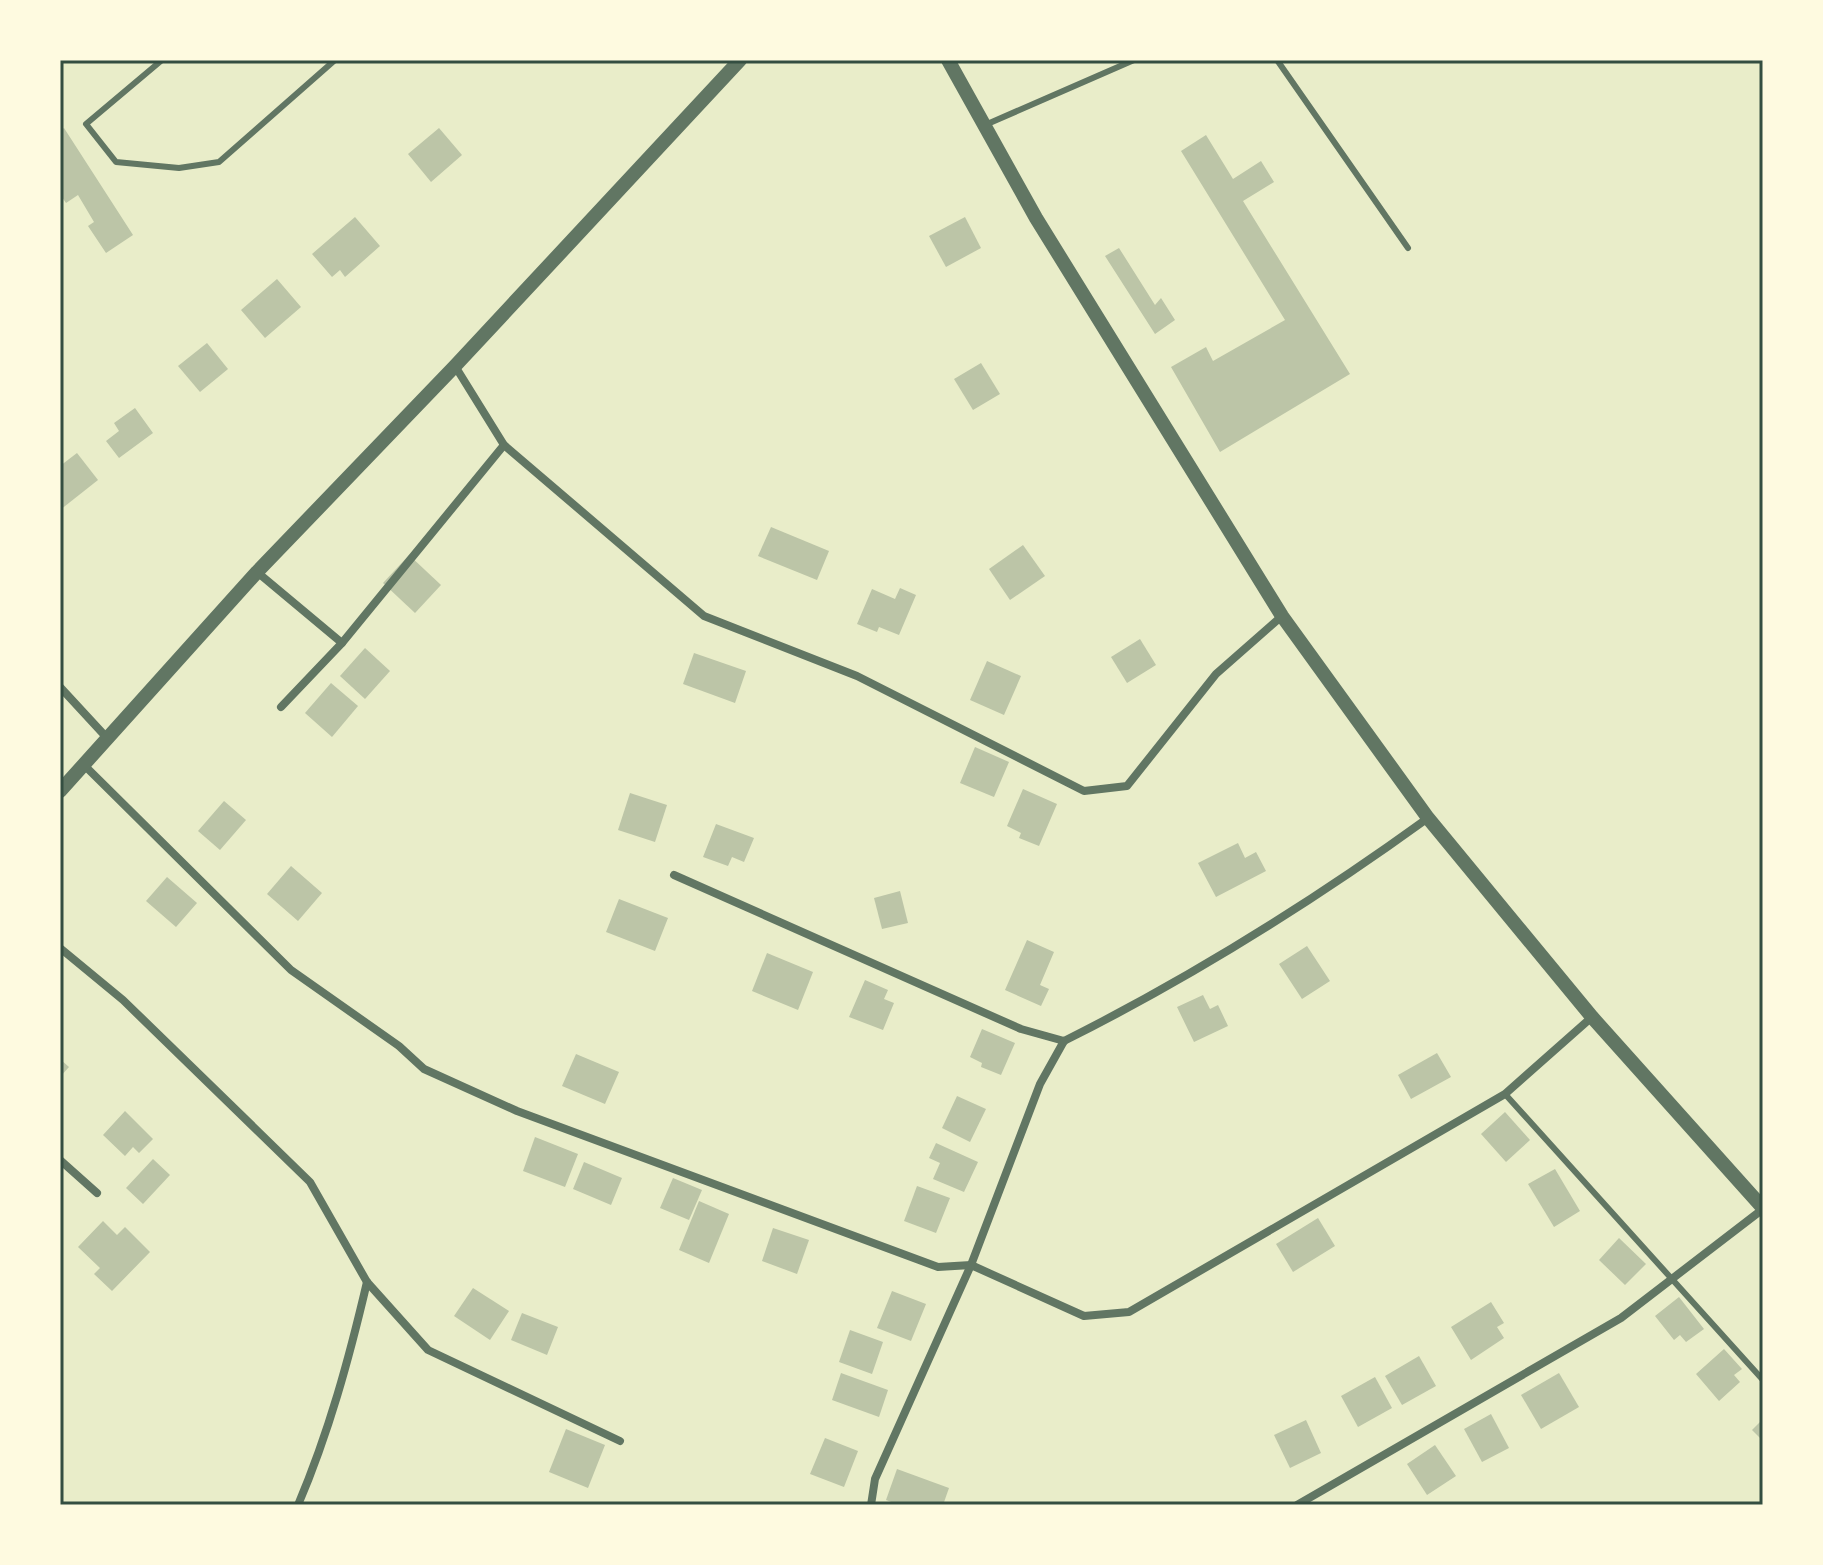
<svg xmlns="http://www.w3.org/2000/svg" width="1823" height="1565" viewBox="0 0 1823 1565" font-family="'Fira Sans Condensed',sans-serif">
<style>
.building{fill:#bcc5a7}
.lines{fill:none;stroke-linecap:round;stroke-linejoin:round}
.service{stroke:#617663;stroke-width:6}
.minor{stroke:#617663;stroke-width:8}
.tertiary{stroke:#617663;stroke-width:14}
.neatline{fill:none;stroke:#344e41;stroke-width:3}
</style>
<rect width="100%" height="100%" fill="#e9edc9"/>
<!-- building -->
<g class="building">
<path d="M64,128L133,235L106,253L88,226L94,222L78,195L66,203L60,194V131Z"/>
<path d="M439,128L462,155L431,182L408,154Z"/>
<path d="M1206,135L1233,179L1261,161L1274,182L1243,201L1350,374L1220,452L1171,367L1206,347L1213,361L1285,320L1181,151Z"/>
<path d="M355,217L380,246L345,277L340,270L332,277L312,254Z"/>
<path d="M965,217L981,248L946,267L929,236Z"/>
<path d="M1119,248L1155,305L1161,298L1175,320L1155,334L1105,256Z"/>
<path d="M277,279L301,307L265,338L241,310Z"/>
<path d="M207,343L228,369L200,392L178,366Z"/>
<path d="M981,363L1000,394L973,410L954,379Z"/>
<path d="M135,408L153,433L119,458L106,441L119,431L114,423Z"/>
<path d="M77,453L98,480L60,510V466Z"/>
<path d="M771,527L829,551L817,580L758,556Z"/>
<path d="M1023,545L1045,576L1010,600L989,569Z"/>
<path d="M409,555L441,585L415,613L383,583Z"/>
<path d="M900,588L916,595L899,635L879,627L877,632L857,624L872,589L895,599Z"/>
<path d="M1140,639L1156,665L1127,683L1111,657Z"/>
<path d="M365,648L390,671L365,699L340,676Z"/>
<path d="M694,653L746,671L735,703L683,684Z"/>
<path d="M987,661L1021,676L1004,715L970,700Z"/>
<path d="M331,683L358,706L332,737L305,713Z"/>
<path d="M975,747L1009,762L994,797L960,783Z"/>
<path d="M1023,789L1057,804L1039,846L1019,838L1021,833L1007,826Z"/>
<path d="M630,793L667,805L655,842L618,830Z"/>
<path d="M224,801L246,820L220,850L198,831Z"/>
<path d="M716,824L754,838L744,862L732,857L728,866L703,857Z"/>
<path d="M1238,843L1245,858L1256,852L1266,871L1216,897L1198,863Z"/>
<path d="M291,866L322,893L298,921L267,894Z"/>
<path d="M167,877L197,903L176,927L146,901Z"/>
<path d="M900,891L908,923L882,929L874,898Z"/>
<path d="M619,899L668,918L655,951L606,932Z"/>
<path d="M1027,940L1054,952L1040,985L1049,989L1041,1006L1005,990Z"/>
<path d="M1307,946L1330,981L1302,999L1279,964Z"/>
<path d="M767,953L813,972L798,1010L752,991Z"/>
<path d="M865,980L888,990L884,999L894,1003L883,1030L849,1017Z"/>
<path d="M1203,995L1210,1009L1218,1005L1228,1026L1194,1042L1177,1007Z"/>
<path d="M982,1029L1015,1043L1001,1075L981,1067L982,1063L970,1057Z"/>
<path d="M1437,1053L1451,1077L1411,1099L1398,1075Z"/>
<path d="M576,1054L619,1072L605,1104L562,1086Z"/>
<path d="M60,1059L69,1067L60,1077Z"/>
<path d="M957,1096L986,1109L970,1142L942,1128Z"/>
<path d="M125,1111L153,1139L139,1153L133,1147L125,1156L103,1135Z"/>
<path d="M1505,1112L1530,1140L1506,1162L1481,1134Z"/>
<path d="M535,1137L578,1154L565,1187L523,1171Z"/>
<path d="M936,1143L978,1162L964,1192L933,1179L940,1163L929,1158Z"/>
<path d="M153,1159L170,1175L143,1204L126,1188Z"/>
<path d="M584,1162L622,1178L611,1205L573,1189Z"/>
<path d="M1555,1169L1580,1211L1554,1227L1528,1184Z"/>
<path d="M673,1178L702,1190L689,1220L660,1208Z"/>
<path d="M917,1186L950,1198L936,1233L904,1221Z"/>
<path d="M699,1201L729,1214L709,1263L679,1250Z"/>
<path d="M1318,1218L1335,1246L1293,1272L1276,1244Z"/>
<path d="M103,1221L117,1235L125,1227L150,1252L112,1291L94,1274L100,1268L78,1247Z"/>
<path d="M773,1228L809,1240L797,1274L762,1261Z"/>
<path d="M1619,1238L1646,1264L1625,1285L1599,1260Z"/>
<path d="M473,1288L509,1311L490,1340L454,1316Z"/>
<path d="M892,1291L926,1304L911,1341L877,1328Z"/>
<path d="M1679,1297L1704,1329L1686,1342L1680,1335L1674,1340L1655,1316Z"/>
<path d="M1491,1302L1504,1323L1497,1327L1504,1338L1471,1360L1451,1327Z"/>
<path d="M522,1313L558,1327L547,1355L511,1340Z"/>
<path d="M850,1330L883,1342L872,1374L839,1362Z"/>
<path d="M1724,1349L1742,1369L1734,1375L1740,1382L1719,1401L1696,1374Z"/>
<path d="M1419,1356L1436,1386L1402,1405L1385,1376Z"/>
<path d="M841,1373L888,1390L879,1417L832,1400Z"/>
<path d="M1559,1373L1579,1407L1541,1429L1521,1395Z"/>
<path d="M1375,1377L1392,1408L1358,1427L1341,1396Z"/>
<path d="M1491,1414L1509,1448L1482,1462L1464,1429Z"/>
<path d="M1763,1419V1441L1752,1430Z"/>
<path d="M1306,1420L1321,1453L1290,1468L1274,1435Z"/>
<path d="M566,1429L605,1445L588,1488L549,1472Z"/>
<path d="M825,1438L858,1451L844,1487L810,1474Z"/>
<path d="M1435,1445L1456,1476L1427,1495L1407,1464Z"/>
<path d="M897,1469L949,1488L943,1505H899L886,1500Z"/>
</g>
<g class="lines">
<!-- service -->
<g class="service">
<path d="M162,60L86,124L116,162L179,168L219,162L335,60"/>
<path d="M1277,60L1408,248"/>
<path d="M985,125L1134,60"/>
<path d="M1505,1094L1763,1380"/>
</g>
<!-- minor -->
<g class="minor">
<path d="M504,445L704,616L857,676L1084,791L1127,786L1216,674L1282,616"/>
<path d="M257,572L342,643"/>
<path d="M60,687L108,739"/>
<path d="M281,707L342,643L504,445L455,366"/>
<path d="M84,765L291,970L399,1046L424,1069L517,1111L938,1267L971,1265L1084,1316L1129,1312L1505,1094L1592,1017"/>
<path d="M674,875L1021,1029L1064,1041"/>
<path d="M60,948L123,1000L310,1182L367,1282L428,1350L620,1441"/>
<path d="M1064,1041C1192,977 1312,902 1428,818"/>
<path d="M60,1160L97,1193"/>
<path d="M298,1505C329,1432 349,1359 367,1282"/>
<path d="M871,1505L875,1479L971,1265L1040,1084L1064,1041"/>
<path d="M1297,1505L1621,1318L1763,1209"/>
</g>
<!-- tertiary -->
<g class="tertiary">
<path d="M948,60L1036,218L1282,616L1428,818L1592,1017L1763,1208"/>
<path d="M60,791L257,572L455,366L740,60"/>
</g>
</g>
<!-- border -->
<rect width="1823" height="1565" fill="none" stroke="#fefae0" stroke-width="124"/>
<rect x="62" y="62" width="1699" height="1441" class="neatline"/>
</svg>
